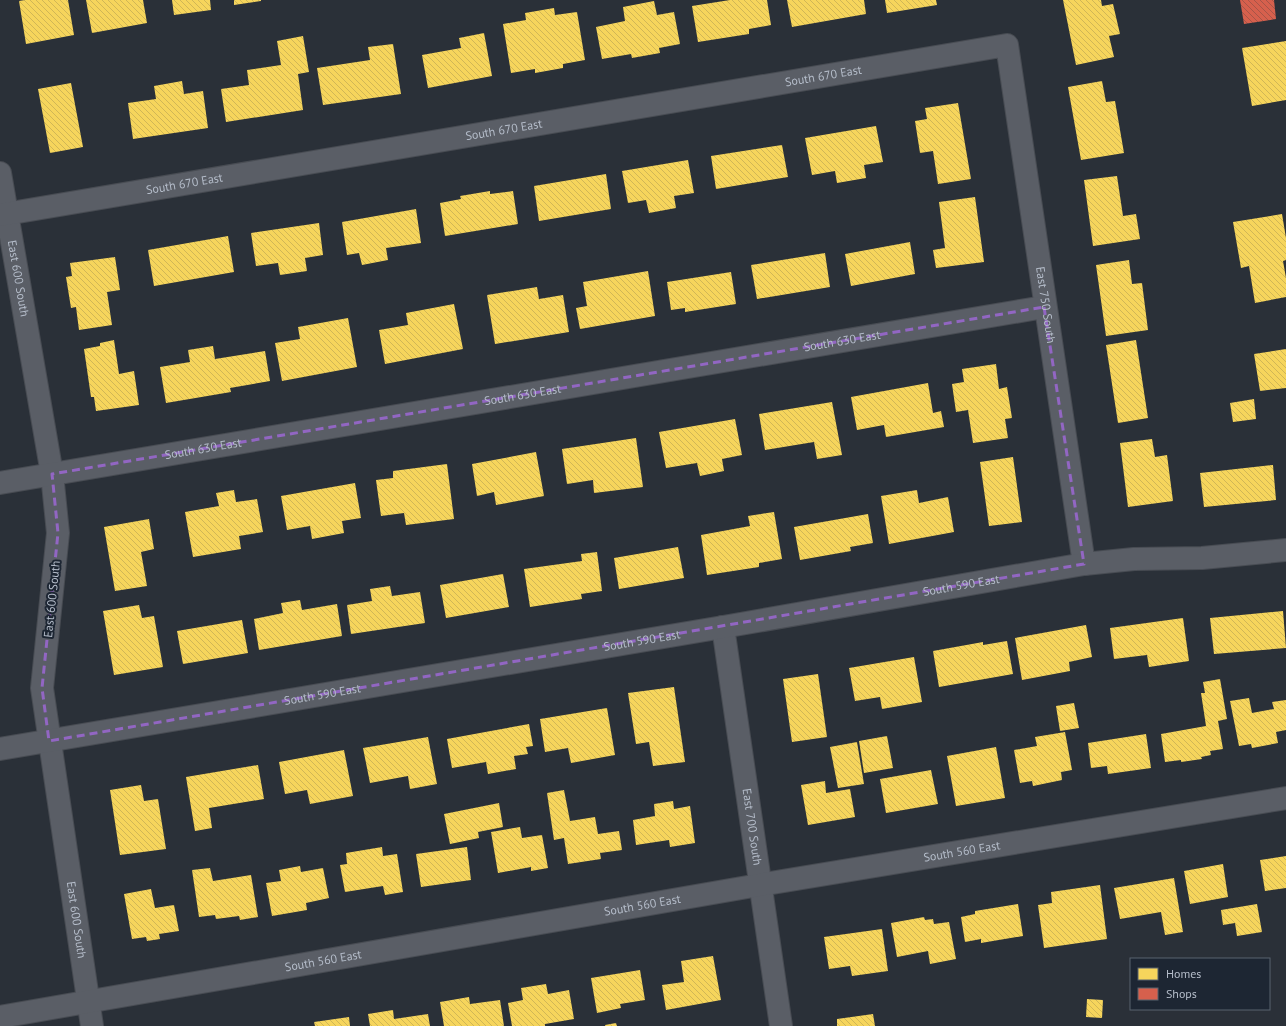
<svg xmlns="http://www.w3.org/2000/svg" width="1286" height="1026" viewBox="0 0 1286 1026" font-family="'PT Sans',sans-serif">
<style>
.homes{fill:url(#homes-back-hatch)}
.shops{fill:url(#shops-back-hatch)}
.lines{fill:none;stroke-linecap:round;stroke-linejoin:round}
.street-casing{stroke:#484c53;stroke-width:24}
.street{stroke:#5a5e66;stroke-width:22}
.marked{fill:none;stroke:#9266c3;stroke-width:3;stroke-dasharray:8 5;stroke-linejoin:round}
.labels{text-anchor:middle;stroke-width:4;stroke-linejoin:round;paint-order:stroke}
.street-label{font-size:12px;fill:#b4bcc9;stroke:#1d2633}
</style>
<defs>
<pattern id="homes-back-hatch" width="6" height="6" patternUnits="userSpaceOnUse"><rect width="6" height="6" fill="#f6d55c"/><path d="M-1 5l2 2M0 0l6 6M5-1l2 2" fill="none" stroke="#d0b656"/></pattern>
<pattern id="shops-back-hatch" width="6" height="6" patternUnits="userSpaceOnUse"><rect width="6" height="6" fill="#d6604d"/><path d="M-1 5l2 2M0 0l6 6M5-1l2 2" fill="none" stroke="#a65448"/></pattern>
</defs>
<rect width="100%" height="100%" fill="#2a3038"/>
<!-- homes -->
<g class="homes">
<path d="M25,0H68L74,35L26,44L19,1Z"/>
<path d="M86,0H143L147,23L92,33Z"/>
<path d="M172,0H210L211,10L174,15Z"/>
<path d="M234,0H261V1L234,5Z"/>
<path d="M730,0H767L771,25L749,29V34L698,42L692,6Z"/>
<path d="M787,0H864L866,14L792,27Z"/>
<path d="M885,0H936L937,5L887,13Z"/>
<path d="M1063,0H1101L1102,6L1113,4L1120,34L1109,36L1114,57L1076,65Z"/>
<path d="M654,1L657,15L674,12L680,44L659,48L660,53L632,58L631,54L602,59L596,27L625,21L623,7Z"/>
<path d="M554,8L555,15L577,12L585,60L563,64V68L535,73V69L511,73L503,24L526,20L525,13Z"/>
<path d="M484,33L492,76L428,88L422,55L461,48L459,38Z"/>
<path d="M303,36L309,72L298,74L303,110L226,122L221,89L249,85L247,70L281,65L277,41Z"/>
<path d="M1286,41V100L1252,106L1242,48Z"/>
<path d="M393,44L401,94L323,105L317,68L370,60L368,47Z"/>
<path d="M182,81L184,94L203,91L208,128L133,139L128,103L156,99L154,86Z"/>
<path d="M1102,81L1106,102L1115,101L1124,153L1081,160L1068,87Z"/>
<path d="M71,83L83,147L50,153L38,89Z"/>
<path d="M958,103L971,179L938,184L933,151L920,153L915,121L927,119L925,108Z"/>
<path d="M876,126L883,162L864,165L866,178L837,183L835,171L812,175L805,138Z"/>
<path d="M782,145L788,177L716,189L711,156Z"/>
<path d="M688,160L694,193L674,196L676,208L649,213L646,200L628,203L622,171Z"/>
<path d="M606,174L611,209L539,221L534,186Z"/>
<path d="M1117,176L1123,216L1136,214L1140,239L1093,246L1084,180Z"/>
<path d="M490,191V194L513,191L518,224L445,236L440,203L461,199L460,196Z"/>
<path d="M975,197L984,262L936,268L933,250L945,248L939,202Z"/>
<path d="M416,209L421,243L386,248L388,260L362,265L359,253L347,255L342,222Z"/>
<path d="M1282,214L1286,238V260L1283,261L1286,278V297L1255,303L1249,266L1241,268L1233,222Z"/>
<path d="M319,223L323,255L305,258L307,271L280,275L278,263L256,266L251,233Z"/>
<path d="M228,236L234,272L154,286L148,250Z"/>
<path d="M910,242L915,274L851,286L845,254Z"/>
<path d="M825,253L830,287L757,299L751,265Z"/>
<path d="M115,257L120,290L107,292L112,325L79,330L76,307L71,308L66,277L72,276L70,263Z"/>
<path d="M1129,260L1132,284L1142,283L1148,330L1106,336L1096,265Z"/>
<path d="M648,271L655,316L580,329L576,308L587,306L583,282Z"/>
<path d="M731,272L736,304L685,312V308L671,310L667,282Z"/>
<path d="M537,287L539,299L563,295L569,332L495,344L487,295Z"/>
<path d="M454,304L463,349L385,364L379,330L408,325L406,313Z"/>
<path d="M348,318L357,367L282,381L275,343L300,339L298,327Z"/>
<path d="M114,340L119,374L134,371L139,405L96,411L94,397H91L84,349L100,346V343Z"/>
<path d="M1136,340L1148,418L1118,423L1106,345Z"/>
<path d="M213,346L215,359L265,351L270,381L230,388L231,392L166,403L160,367L190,362L188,350Z"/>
<path d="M1286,349V388L1260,391L1254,354Z"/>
<path d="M996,364L999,389L1007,387L1012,418L1005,419L1008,438L973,443L968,410L956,412L952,384L964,382L962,369Z"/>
<path d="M928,383L933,413L941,411L944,427L886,437L884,425L857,430L851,397Z"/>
<path d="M1254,399L1256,419L1233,422L1230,403Z"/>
<path d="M832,402L842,455L817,459L814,442L765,450L759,414Z"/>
<path d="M735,419L742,455L722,459L724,471L700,476L697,463L666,468L659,432Z"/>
<path d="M636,438L643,487L594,493L593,480L567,484L562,449Z"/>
<path d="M1152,439L1155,457L1167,455L1173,501L1128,507L1120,443Z"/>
<path d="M536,452L544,496L496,505L494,492L477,496L472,464Z"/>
<path d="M1013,457L1022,522L989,526L980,462Z"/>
<path d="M447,464L454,519L406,525L404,513L381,516L376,480L393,478V471Z"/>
<path d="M1273,465L1276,500L1204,507L1200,473Z"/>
<path d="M355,483L361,518L342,521L344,533L312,539L310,526L287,530L281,496Z"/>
<path d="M234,490L236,502L257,499L263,532L239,536L241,549L193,557L185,512L219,506L216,493Z"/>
<path d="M917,490L919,503L948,497L954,532L889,544L881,496Z"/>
<path d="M774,512L782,559L759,563V567L707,575L701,535L750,526L748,516Z"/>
<path d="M868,514L873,543L850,547L851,551L800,560L794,527Z"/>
<path d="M149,519L154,549L141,552L147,586L115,591L104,527Z"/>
<path d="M678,547L684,578L619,589L614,558Z"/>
<path d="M597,552L602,591L581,594L582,599L530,607L524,569L582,561L581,554Z"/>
<path d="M503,574L509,607L446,618L440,585Z"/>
<path d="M390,586L392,596L420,592L425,623L351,634L347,605L372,601L370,589Z"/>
<path d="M300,600L302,610L337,604L342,636L259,650L254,619L283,613L281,603Z"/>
<path d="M139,605L142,618L154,616L163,667L114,675L103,611Z"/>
<path d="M1283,611L1286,648L1214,654L1210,618Z"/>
<path d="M1183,618L1189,661L1149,667L1147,655L1114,659L1110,628Z"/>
<path d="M242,620L248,653L183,664L177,631Z"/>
<path d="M1086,625L1092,657L1069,662L1070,671L1022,680L1015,638Z"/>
<path d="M1007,641L1013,674L939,687L933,651L983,642V645Z"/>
<path d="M914,657L922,702L882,709L880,697L855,701L849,668Z"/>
<path d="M818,674L827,737L792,742L783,679Z"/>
<path d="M1220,679L1227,719L1218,721L1223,749L1210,751L1211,755L1201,757L1202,759L1181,762V760L1165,762L1161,734L1206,726L1201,693H1205L1203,682Z"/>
<path d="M674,687L685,762L653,766L649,742L636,744L628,693Z"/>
<path d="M1249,698L1252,713L1274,709L1272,702L1286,700V730L1276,732L1278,743L1252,748L1251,744L1239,746L1230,701Z"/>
<path d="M1074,703L1079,728L1060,731L1056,706Z"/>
<path d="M607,708L615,755L571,763L568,748L545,752L540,719Z"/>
<path d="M529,724L533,746L526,747L528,754L514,756L516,769L488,774L486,762L452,768L447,739Z"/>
<path d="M1065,732L1072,770L1061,772L1062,780L1033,786L1032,781L1020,783L1014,750L1037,746L1035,737Z"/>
<path d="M1146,734L1151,768L1108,774L1107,766L1091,768L1088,743Z"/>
<path d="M887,736L893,768L864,773L859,741Z"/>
<path d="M428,737L437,784L410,789L408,776L370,783L363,748Z"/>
<path d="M857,742L864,784L838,788L830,747Z"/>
<path d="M996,747L1005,798L956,806L947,756Z"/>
<path d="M344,750L353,796L310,804L307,790L285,794L279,762Z"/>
<path d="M258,765L264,799L209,808L212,828L195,831L186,777Z"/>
<path d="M931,770L938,804L886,813L880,779Z"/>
<path d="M825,781L826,793L850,789L855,817L808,825L801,785Z"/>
<path d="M141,785L144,801L158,799L166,849L120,855L110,790Z"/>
<path d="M564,790L570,821L595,817L598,834L619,831L622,850L600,853L601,859L568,864L564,838L554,840L547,793Z"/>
<path d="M673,801L674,809L690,806L695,843L670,847L669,840L636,845L633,820L655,816L654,804Z"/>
<path d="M499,803L503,827L478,832L479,838L450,844L444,814Z"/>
<path d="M520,827L522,838L542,835L548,868L531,871V867L498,873L491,832Z"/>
<path d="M382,847L383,856L397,854L403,892L385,895L383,886L345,892L340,865L347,864L346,853Z"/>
<path d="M467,847L471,880L421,887L416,854Z"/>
<path d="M1286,856V888L1265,891L1260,860Z"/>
<path d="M1223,864L1228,897L1190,904L1184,871Z"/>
<path d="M300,866L301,872L323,868L329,898L306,903L307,910L272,916L266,883L281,881L279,870Z"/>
<path d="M210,868L213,881L251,875L258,917L240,920L239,916L216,919L215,915L199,917L192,870Z"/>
<path d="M1174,878L1183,932L1165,935L1161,912L1120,919L1114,888Z"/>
<path d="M1100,885L1107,939L1044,948L1038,905L1052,903L1051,892Z"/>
<path d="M151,889L155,908L174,905L179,931L159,934L160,939L147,941L146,937L132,939L124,894Z"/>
<path d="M1018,904L1023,936L981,943V939L965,942L961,917L975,914V911Z"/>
<path d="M1257,904L1262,932L1237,936L1235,923L1223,925L1221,910Z"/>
<path d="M924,917L925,920L933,919L934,924L949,922L956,959L930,964L928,951L897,957L891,923Z"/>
<path d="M882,929L888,971L852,976L850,966L829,969L824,937Z"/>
<path d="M713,956L721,1000L666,1010L662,985L684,982L681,961Z"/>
<path d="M640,970L645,1000L620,1004L621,1008L597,1013L591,978Z"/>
<path d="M546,984L548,994L569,990L574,1019L545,1024V1026H512L508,1003L523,1000L521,988Z"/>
<path d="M469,997L470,1004L500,1000L504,1026H444L440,1002Z"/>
<path d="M1087,999L1103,1000L1102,1018L1086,1017Z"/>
<path d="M393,1010L394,1019L428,1014L430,1026H370L368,1014Z"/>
<path d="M873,1014L875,1026H837V1019Z"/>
<path d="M349,1017L350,1026H315L314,1022Z"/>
<path d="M616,1023L617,1026H605V1025Z"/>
</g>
<!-- shops -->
<path class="shops" d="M1240,0H1274L1276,19L1244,24Z"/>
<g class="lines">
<defs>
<g id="street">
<path id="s1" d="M0,173L52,474L58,533L42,688L92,1026"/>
<path id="s2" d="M0,215L1007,45L1084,564"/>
<path id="s3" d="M0,483L1044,307"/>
<path id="s4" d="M723,627L781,1026"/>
<path id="s5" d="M0,749L723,627L1084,564L1134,559L1202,558L1286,550"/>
<path id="s6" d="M0,1017L759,885L1286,798"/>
</g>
</defs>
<!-- street casing -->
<use href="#street" class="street-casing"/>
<!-- street -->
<use href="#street" class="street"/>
</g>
<!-- marked area -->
<path class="marked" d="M1044,307L1084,564L49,741L42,688L58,533L52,474Z"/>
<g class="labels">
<!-- street labels -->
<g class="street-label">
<text dy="4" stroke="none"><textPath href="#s2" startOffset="835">South 670 East</textPath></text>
<text dy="4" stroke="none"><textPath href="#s2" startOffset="511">South 670 East</textPath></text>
<text dy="4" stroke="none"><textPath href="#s2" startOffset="187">South 670 East</textPath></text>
<text dy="4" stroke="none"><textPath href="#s1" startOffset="107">East 600 South</textPath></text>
<text dy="4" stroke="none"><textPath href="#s2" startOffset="1284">East 750 South</textPath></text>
<text dy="4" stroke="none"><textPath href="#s3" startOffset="854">South 630 East</textPath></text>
<text dy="4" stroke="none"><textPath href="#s3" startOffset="530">South 630 East</textPath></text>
<text dy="4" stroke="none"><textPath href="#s3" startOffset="206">South 630 East</textPath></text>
<text dy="4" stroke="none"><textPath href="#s5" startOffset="975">South 590 East</textPath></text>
<text transform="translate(52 599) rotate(-84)" y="4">East 600 South</text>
<text dy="4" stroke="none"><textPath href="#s5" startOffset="651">South 590 East</textPath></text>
<text dy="4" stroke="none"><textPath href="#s5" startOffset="327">South 590 East</textPath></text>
<text dy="4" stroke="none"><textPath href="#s4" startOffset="202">East 700 South</textPath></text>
<text dy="4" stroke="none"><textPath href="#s6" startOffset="976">South 560 East</textPath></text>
<text dy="4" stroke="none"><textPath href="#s6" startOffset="652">South 560 East</textPath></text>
<text dy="4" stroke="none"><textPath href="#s1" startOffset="755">East 600 South</textPath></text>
<text dy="4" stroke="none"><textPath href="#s6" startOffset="328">South 560 East</textPath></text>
</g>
</g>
<!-- legend -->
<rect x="1130" y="958" width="140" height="52" fill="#1d2633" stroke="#59626f"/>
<rect x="1138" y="968" width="20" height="12" fill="#f6d55c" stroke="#59626f"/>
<text x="1166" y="978" font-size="12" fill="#b4bcc9">Homes</text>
<rect x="1138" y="988" width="20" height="12" fill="#d6604d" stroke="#59626f"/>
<text x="1166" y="998" font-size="12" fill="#b4bcc9">Shops</text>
</svg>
